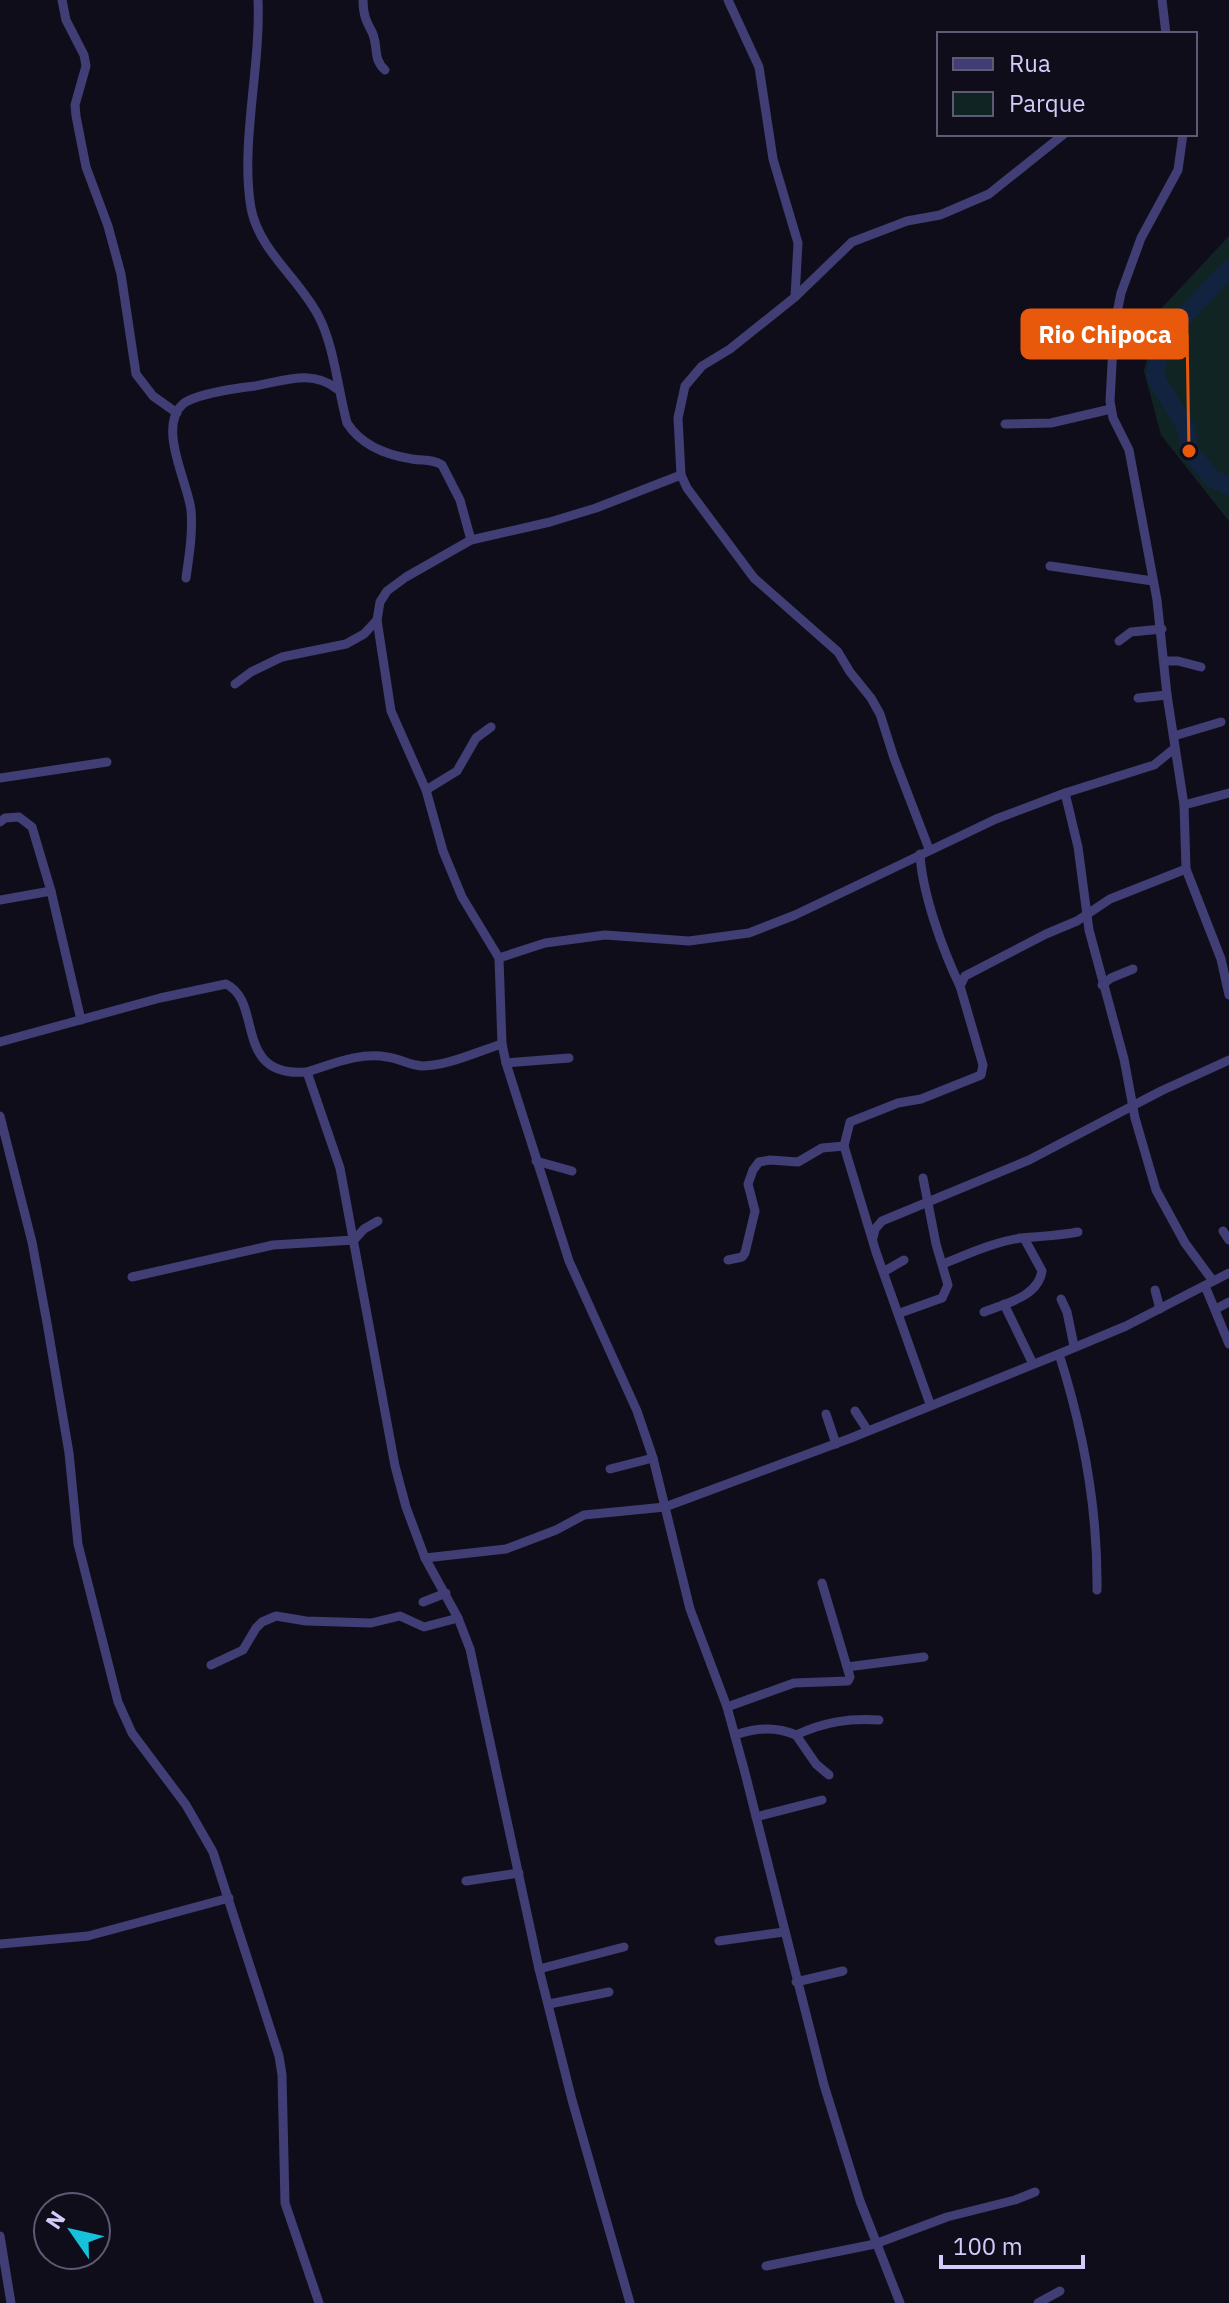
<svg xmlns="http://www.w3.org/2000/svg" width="1229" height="2303" viewBox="0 0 1229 2303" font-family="'IBM Plex Sans',sans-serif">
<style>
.green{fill:#112424}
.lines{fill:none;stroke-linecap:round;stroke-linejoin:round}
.river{stroke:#12233f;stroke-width:18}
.minor{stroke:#413d75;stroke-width:9}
.leader{fill:none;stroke:#e8590c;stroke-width:3}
.callout-dot{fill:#e8590c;stroke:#100d1b;stroke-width:3}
.callout{fill:#e8590c;stroke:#e8590c;stroke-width:3}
.callout-label{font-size:24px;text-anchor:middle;font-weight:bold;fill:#fff}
</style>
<rect width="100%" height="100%" fill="#100d1b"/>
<!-- green -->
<path class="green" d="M1229,236V521L1161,435L1144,371L1158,312Z"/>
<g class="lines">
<!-- river -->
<path class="river" d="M1229,269L1185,315L1158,359L1155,377L1187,429L1189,451L1212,478L1229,486"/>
<!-- minor -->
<g class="minor">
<path d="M62,0L66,20L84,55L86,66L75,105L76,116L86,167L108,226L121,274L136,374L153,396L177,413"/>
<path d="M258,0C261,67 240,144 251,208C259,251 300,279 319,317C334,346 338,390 347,423C361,445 386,455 412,459C423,461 433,459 442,465L460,500L471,540"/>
<path d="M363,0C363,14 366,21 372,32C379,47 372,58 385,70"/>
<path d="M1162,0L1166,34"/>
<path d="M1183,134L1178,170L1141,238L1121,293L1114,328L1110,401L1113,418L1129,450L1157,600L1167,695L1184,805L1186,869L1221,959L1229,995"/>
<path d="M795,297L852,242L907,221L940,215L989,194L1064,134"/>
<path d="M1005,424L1051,423L1111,409"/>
<path d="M681,475L687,488L754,578L838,652L850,672L871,698L880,714L894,758L929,849"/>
<path d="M1050,566L1153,581"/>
<path d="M186,578C189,556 193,533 191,510C188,483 157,427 183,404C195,394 238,388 255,386C284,381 312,369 337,389"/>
<path d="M1119,641L1131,632L1162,629"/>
<path d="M1165,661H1178L1201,667"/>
<path d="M235,684L251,672L282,657L346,644L364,634L377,620"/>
<path d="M1138,698L1167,695"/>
<path d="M1174,736L1221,722"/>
<path d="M0,778L107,762"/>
<path d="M426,790L457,771L476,738L491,727"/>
<path d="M1065,793L1078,847L1089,930L1124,1059L1135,1118L1156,1190L1185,1243L1213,1281"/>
<path d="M1184,805L1229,793"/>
<path d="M0,822L5,818L19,817L32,827L51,891"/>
<path d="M920,854C922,893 943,951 960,986"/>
<path d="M0,900L51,891L81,1020"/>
<path d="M499,958L462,897L443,851L426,790L391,711L377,620L380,602L387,591L406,577L471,540L550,522L596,508L681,475L678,418L685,386L702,366L730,349L795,297L798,243L773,159L759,67L728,0"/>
<path d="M1102,985L1111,978L1133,969"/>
<path d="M0,1042L160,998L226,984C264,1002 232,1078 307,1072L340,1168L395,1466L406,1507L425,1558L458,1618L470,1649L539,1969L572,2100L630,2303"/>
<path d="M506,1063L569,1058"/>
<path d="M307,1072C333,1064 359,1052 387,1057C399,1058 410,1066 423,1066C450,1065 476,1052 502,1044"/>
<path d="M0,1116L32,1242L47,1323L69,1453L78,1544L118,1702L132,1733L186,1805L213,1852L279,2056L282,2075L285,2203L319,2303"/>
<path d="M844,1146L876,1252L930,1404"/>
<path d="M536,1161L572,1171"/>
<path d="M1223,1231L1229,1240"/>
<path d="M873,1238L875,1229L882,1221L1029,1160L1161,1091L1229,1060"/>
<path d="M728,1260L742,1257L745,1253L755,1211L748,1184L753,1170L759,1162L770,1160L798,1162L822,1148L844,1146L850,1122L898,1103L921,1099L981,1075L983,1065L960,986L965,976L1046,934L1077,921L1110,899L1186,869"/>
<path d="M943,1264C968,1254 994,1242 1021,1238C1039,1236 1058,1236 1078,1232"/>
<path d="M885,1271L904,1260"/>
<path d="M132,1277L273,1245L354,1240L364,1229L378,1221"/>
<path d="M1205,1286L1229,1344"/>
<path d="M1155,1290L1160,1309"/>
<path d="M1061,1299L1067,1312L1074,1346"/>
<path d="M1004,1304L1033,1364"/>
<path d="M1216,1309L1229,1302"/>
<path d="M984,1312C1006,1303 1038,1297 1042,1271L1024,1238"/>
<path d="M900,1313L942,1298L948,1285L936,1244L923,1178"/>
<path d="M1059,1354C1084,1432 1098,1508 1097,1590"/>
<path d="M855,1411L868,1431"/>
<path d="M826,1414L836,1444"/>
<path d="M610,1469L653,1458"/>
<path d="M425,1558L506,1549L556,1530L584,1515L665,1507L851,1438L1059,1354L1126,1326L1229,1273"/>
<path d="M423,1602L446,1593"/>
<path d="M211,1665L243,1650L256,1628L262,1622L276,1616L306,1621L371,1623L400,1616L424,1627L458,1618"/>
<path d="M847,1667L924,1657"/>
<path d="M727,1707L794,1683L848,1681L850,1677L847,1667L822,1583"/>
<path d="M735,1735C756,1728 775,1726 796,1735"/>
<path d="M829,1775L816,1764L796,1735C824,1722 849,1718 879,1720"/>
<path d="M756,1817L822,1800"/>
<path d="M466,1881L519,1873"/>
<path d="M719,1941L784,1932"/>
<path d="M0,1944L88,1936L229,1898"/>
<path d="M539,1969L624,1947"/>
<path d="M796,1982L843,1971"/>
<path d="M549,2004L609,1992"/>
<path d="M0,2236L11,2303"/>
<path d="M766,2266L875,2244L947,2217L1015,2200L1035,2192"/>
<path d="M900,2303L860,2201L824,2085L744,1769L727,1707L690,1609L653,1458L637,1411L569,1261L506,1063L502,1044L499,958L545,943L605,935L689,941L749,933L795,915L996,819L1065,793L1154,765L1175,748"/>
<path d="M1038,2303L1060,2291"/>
</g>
</g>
<!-- callouts -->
<path class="leader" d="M1189 451L1187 334"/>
<circle class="callout-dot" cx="1189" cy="451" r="8"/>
<rect class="callout" x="1022" y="310" width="165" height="48" rx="8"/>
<g class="callout-label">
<text x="1105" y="343">Rio Chipoca</text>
</g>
<!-- legend -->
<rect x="937" y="32" width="260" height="104" fill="#100d1b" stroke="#5e5974" stroke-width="2"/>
<rect x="953" y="58" width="40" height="12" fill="#413d75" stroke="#5e5974" stroke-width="2"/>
<text x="1009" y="72" font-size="24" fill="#d3ccfa">Rua</text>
<rect x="953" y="92" width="40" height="24" fill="#112424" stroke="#5e5974" stroke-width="2"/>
<text x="1009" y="112" font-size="24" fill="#d3ccfa">Parque</text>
<!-- north arrow -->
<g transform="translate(72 2231) rotate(304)"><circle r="38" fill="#100d1b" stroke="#5e5974" stroke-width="2"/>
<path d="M0-6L14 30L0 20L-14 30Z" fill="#17c0db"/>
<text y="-12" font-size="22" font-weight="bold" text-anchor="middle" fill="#d3ccfa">N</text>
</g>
<!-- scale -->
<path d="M941 2255v12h142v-12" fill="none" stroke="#d3ccfa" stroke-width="4"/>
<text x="953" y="2255" font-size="24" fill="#d3ccfa" stroke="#100d1b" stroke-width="6" paint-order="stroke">100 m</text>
</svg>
